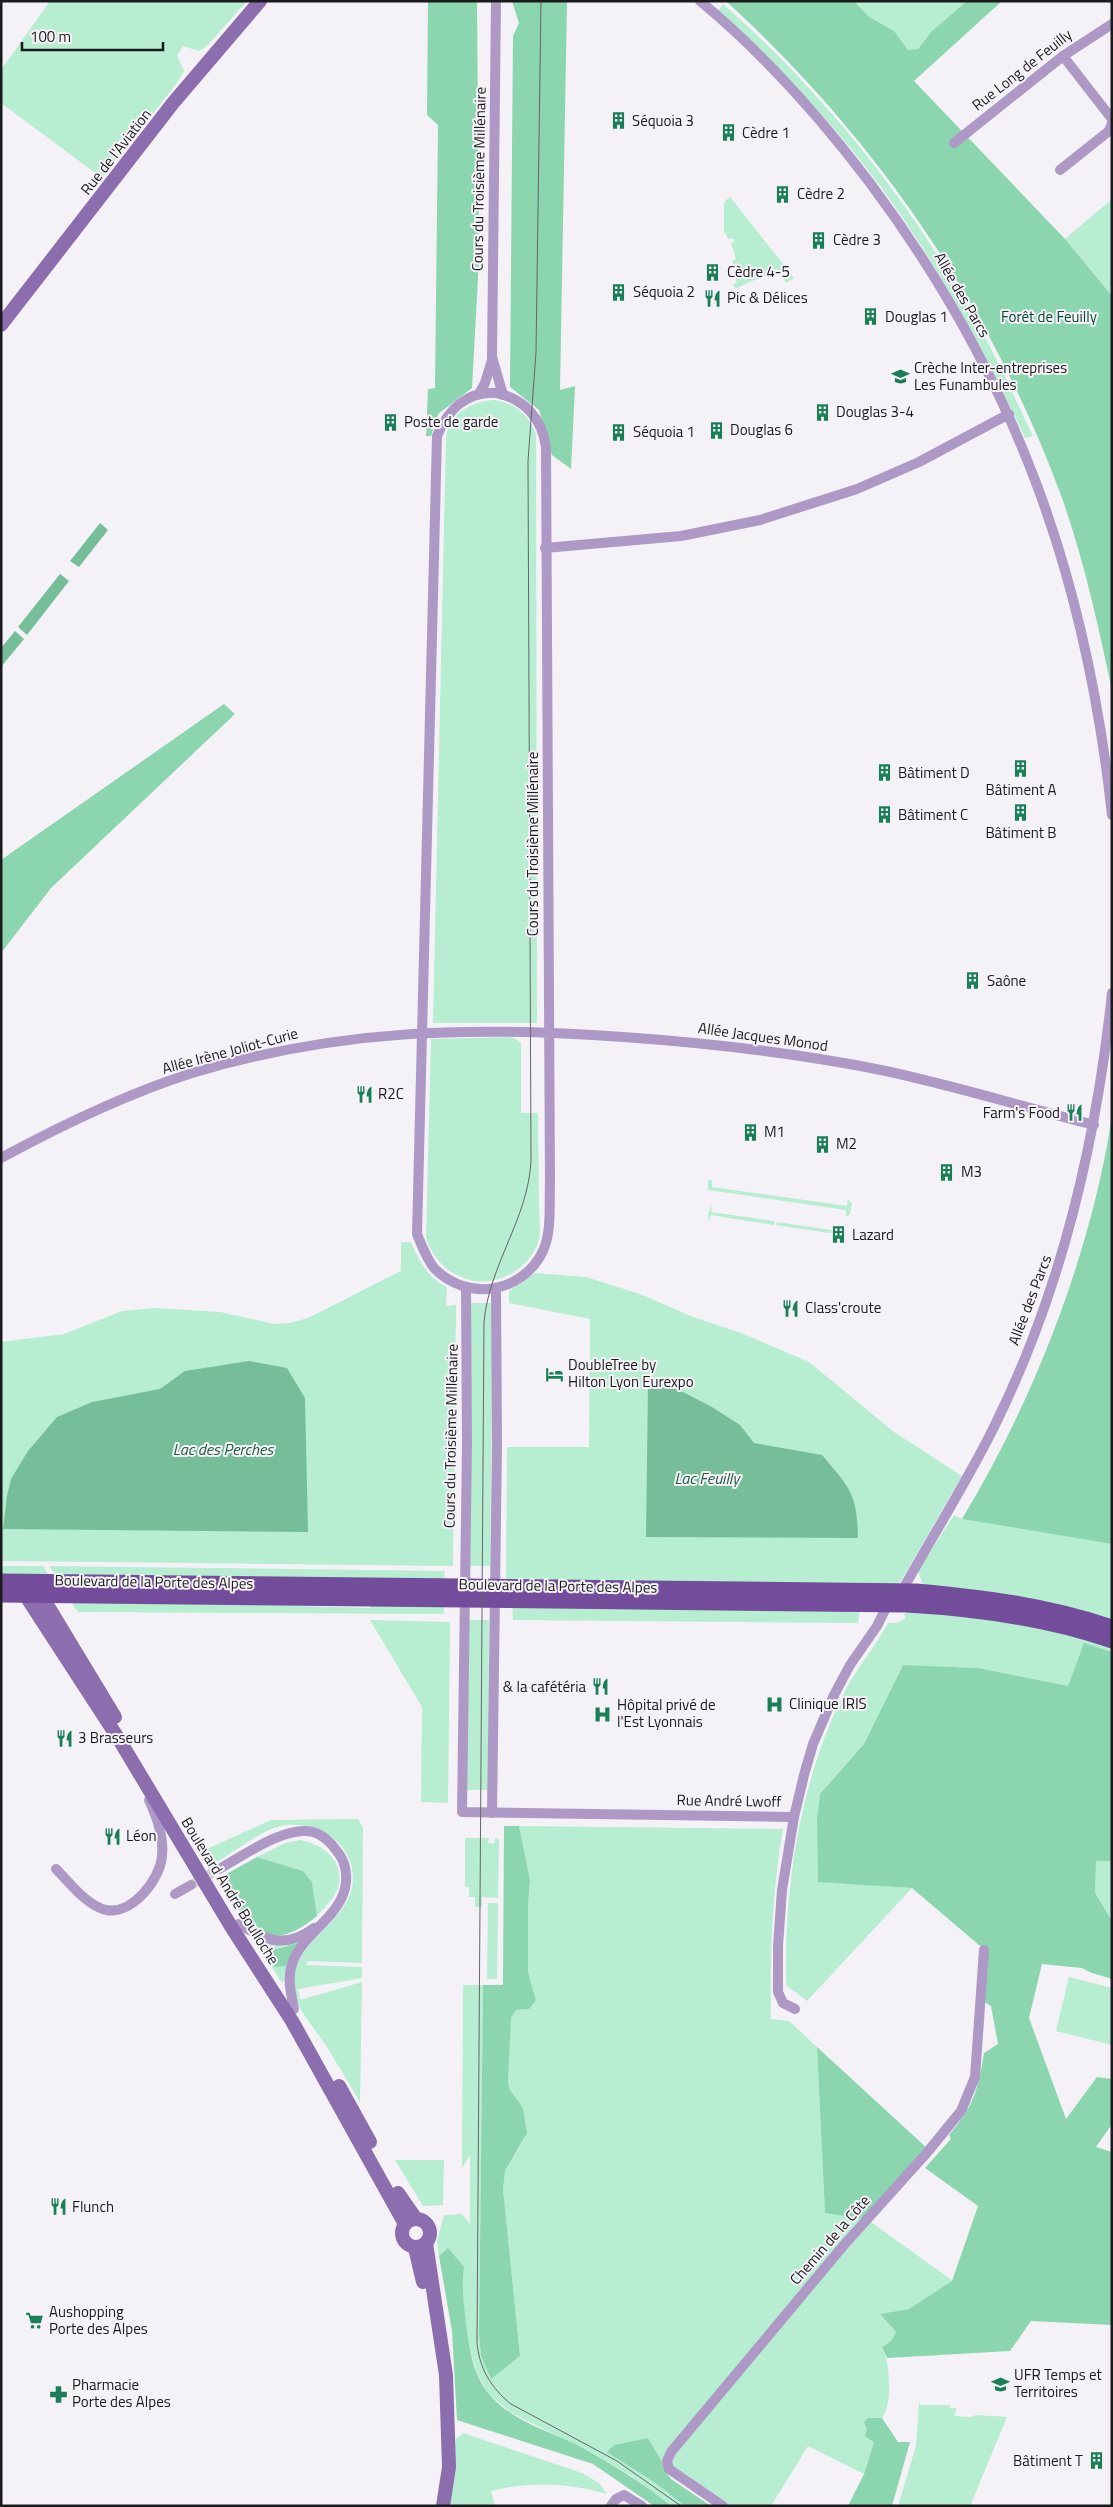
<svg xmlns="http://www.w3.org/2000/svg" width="1113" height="2507" viewBox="0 0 1113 2507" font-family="'Titillium Web',sans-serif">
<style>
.green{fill:#b7edd0}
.forest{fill:#8bd5af}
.water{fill:#75be99}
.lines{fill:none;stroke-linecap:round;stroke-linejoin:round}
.street-tunnel{stroke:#d3d2d6;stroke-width:10;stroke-dasharray:10 5;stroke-linecap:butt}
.street{stroke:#ae99c6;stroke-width:10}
.secondary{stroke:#8c6dae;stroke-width:14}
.primary{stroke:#744c9c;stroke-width:15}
.tram{stroke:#666568;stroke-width:1}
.labels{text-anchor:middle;stroke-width:4;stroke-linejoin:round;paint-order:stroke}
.street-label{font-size:15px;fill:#1b1a1c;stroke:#f4f2f7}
.poi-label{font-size:15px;fill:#1b1a1c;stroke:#f4f2f7;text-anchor:start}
.park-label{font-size:15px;fill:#07452d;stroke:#f4f2f7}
.water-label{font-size:16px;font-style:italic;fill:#245b42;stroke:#f4f2f7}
</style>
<rect width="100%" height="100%" fill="#f4f2f7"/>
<!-- green -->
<g class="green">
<path d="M50,1H247L207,46L199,51L183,46L177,55L184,71L177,83L102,178L1,103V70Z"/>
<path d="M854,1H967L932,31L918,49L908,50L894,31L868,16Z"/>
<path d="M723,4C827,96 916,208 981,330C1000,364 1016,401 1033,436L1025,438C973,326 912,217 830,124C794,84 756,48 718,11Z"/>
<path d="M730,197L794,278L786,283L778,269L735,289L733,284L737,283L734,273L736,272L732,260L736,259L731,243L734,242L733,238L728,239L726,233H724V202Z"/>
<path d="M1112,199V296L1065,239Z"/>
<path d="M494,400C514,403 530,415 536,435L537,1023H433L446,437C450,413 470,402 494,400Z"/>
<path d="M512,1037L521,1043V1113H538C538,1145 539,1177 539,1209C539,1219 542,1234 538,1243C528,1269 498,1287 471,1280C448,1275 433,1259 426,1238L431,1039Z"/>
<path d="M712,1180V1187L847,1206L848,1199L852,1204L850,1214L846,1217V1210L708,1190V1181Z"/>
<path d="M712,1205L711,1212L774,1221V1225L711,1215L709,1222L708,1213Z"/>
<path d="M777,1222L837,1231L838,1224L841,1225L843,1229L842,1237L837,1242L836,1234L776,1225Z"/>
<path d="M401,1242H411C418,1260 429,1279 447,1287L446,1306L456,1305L453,1566L1,1561V1342L64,1334L122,1311L155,1308L220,1312L274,1324L290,1323L308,1318L401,1271Z"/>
<path d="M535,1273L586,1277L640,1294L693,1317L741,1333L809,1362L894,1432L962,1476L901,1581L897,1584L506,1582L507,1447H589L590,1319L509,1303V1291Z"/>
<path d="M471,1303H493L490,1566H468Z"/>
<path d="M954,1515L962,1519L1112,1544V1621L930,1587L922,1583L918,1571Z"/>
<path d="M1,1566H43L50,1577L1,1574Z"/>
<path d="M49,1566L445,1571L444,1580L57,1577Z"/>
<path d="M916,1596L1112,1631V1652L1084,1644L1068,1686L978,1668L903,1665L864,1744L820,1794L817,1818L818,1881L912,1888L807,2001L786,1985C784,1888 799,1786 842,1697C854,1671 874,1649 888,1623H897L906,1618L904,1615Z"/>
<path d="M70,1600L370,1608L373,1603L444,1604V1614L78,1612Z"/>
<path d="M512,1605L860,1609L858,1623L513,1620Z"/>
<path d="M370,1620L450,1622L448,1803L421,1802L422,1707Z"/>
<path d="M467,1620H489L488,1790H466Z"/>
<path d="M358,1819L363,1828L362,1963L308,1961L306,1965L362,1967V1978L298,1989L300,2000L362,1982L360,2102C349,2084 338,2065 327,2047C314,2027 295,2009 293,1985C291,1940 352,1923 353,1879C354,1839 309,1816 274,1828C257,1834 232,1853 215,1863L207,1849L271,1820Z"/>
<path d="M519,1826L783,1829C772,1892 770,1954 771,2019L789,2021L817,2047L825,2213L868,2220L953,2281L909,2309L880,2314L896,2332L891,2341L882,2347C890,2363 893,2404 882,2418H868L867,2429L874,2442L864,2474L808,2446L771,2506H723L667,2461L661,2460L648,2438L614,2445L608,2452L654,2482L685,2506H671L630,2475L598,2457L510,2412L489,2394L478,2375L468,2345L461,2286L463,2268L448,2248L439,2256L437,2241L444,2215L462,2214L470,2224V2155L462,2168L463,1985H483L479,2334L481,2356L491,2378L520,2356L503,2189C504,2183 503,2175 506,2170C512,2154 528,2143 526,2125C524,2108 511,2097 508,2083L511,2018L516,2010L529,2009L536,1999L528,1972V1905L530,1880Z"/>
<path d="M465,1838H489L488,1843L494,1844L495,1838L499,1839L498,1898L482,1897V1907H475V1897H469V1887H465Z"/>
<path d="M300,1840C321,1844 343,1858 339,1884C336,1897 325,1907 317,1916L312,1882L303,1871L257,1857L285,1843Z"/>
<path d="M1096,1861H1112V1921L1095,1893Z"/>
<path d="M488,1903H498L497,1979H487Z"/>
<path d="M257,1939L286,1945L277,1949L287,1966L285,1980L282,1983L255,1940Z"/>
<path d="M1069,1977L1112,1988V2045L1056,2031Z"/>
<path d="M395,2160H444L443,2205L423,2206Z"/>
<path d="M919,2402L921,2405H950V2408H957L954,2416L968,2417V2418L976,2415L1007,2417L970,2506H898L916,2446Z"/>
<path d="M463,2433L582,2473L599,2483L607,2494C569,2483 530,2481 491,2491L495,2506H448L456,2439Z"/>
</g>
<!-- forest -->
<g class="forest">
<path d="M428,1H477L479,260L472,388L438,414L431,436H426L428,389L435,388L438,125L427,115Z"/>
<path d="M512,1H567L560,390L575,386L571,469L552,455L539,410L510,387L513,36L519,23Z"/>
<path d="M726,1H854L868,16L894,31L908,50L918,49L932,31L967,1H1002L914,81L1065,239L1112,296V690C1098,625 1084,560 1062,498C992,307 876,138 726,1Z"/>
<path d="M224,704L235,714L51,888L1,953V860Z"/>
<path d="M1112,1116V1544L962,1519C1034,1400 1091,1254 1112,1116Z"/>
<path d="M1084,1643L1112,1652V1861H1096L1095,1893L1112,1921V1979L1092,1973L1082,1968L1042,1964L1029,2018L1066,2119L1097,2077L1112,2079V2124L1096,2147L1112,2152V2325L1031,2321L1010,2351L887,2358L882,2347L891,2341L896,2332L880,2314L909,2309L952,2281L978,2206L925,2168L951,2139L949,2135C974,2106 978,2090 984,2053L998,2044L991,2006L983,2001L986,1951L912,1888L818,1882L817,1818L820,1794L864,1744L903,1665L978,1668L1068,1686Z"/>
<path d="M504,1826H519L530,1880L528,1905V1972L536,2000L529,2009L516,2010L511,2018L508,2083L510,2090L523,2108L527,2133L505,2171L503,2189L520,2356L491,2379L481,2356L479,2334L483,1985H503Z"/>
<path d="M257,1857L303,1871L312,1882L317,1916C299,1931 273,1946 251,1927C243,1919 228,1888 221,1877Z"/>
<path d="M297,1943L300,1945L287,1966L274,1967V1959L264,1953L266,1947L277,1949Z"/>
<path d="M817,2047L929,2150L868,2220L825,2213Z"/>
<path d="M448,2248L464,2267C461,2287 464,2304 466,2324C469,2349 473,2375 490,2395C511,2420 546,2430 575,2444C608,2462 641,2481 671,2506H654L593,2464L457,2420L452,2331L439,2256Z"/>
<path d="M868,2418H882L898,2442H910L892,2506H848L864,2474L874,2442L865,2436L867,2429L864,2422Z"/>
<path d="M648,2438L661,2460L665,2471L671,2479L711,2506H685L654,2482L607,2452L614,2445Z"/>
</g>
<!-- water -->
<g class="water">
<path d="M100,523L108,530L79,567L70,561Z"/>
<path d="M60,574L69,581L27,635L18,627Z"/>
<path d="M15,631L24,639L1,667V648Z"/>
<path d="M249,1361L287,1368L305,1398L308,1532L3,1529L7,1496L11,1479L28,1451L57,1417L92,1402L160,1389L185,1371Z"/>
<path d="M648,1384L677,1389L712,1407L740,1425L754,1443L822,1455C850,1488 857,1493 858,1538L646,1537Z"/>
</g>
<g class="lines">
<!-- street-tunnel -->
<path class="street-tunnel" d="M191,1885L219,1869"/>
<!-- street -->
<g class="street">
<path d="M496,1L492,357L503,395"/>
<path d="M700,1C764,54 820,117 870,183C1015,377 1086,575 1112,815"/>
<path d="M1063,56L1112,119"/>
<path d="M954,143L1063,56L1112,24"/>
<path d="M1060,170L1109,131L1112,123"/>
<path d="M497,393C525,399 542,419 546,447L550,1183C549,1204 552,1231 543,1251C522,1294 467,1302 434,1268C426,1258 422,1246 417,1234L437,436C448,409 467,391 497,393Z"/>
<path d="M479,394L485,383L492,360"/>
<path d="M545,548L681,536L760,520L857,489L919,462L1009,414"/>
<path d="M1,1158C62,1125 126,1094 192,1073C339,1029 472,1026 623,1037C709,1043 796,1053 881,1070C953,1085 1023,1107 1094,1125"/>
<path d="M466,1288L467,1444L462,1812L794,1817"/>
<path d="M492,1813L497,1445L496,1289"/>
<path d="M56,1869C70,1883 86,1905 106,1910C132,1915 160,1880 162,1856C164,1837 157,1817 149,1800"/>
<path d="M219,1869C243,1856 285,1825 313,1832C324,1835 333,1845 339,1854C348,1866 348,1884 342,1897C331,1922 300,1938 292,1964C287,1979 291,1994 294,2009"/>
<path d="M175,1894L191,1885"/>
<path d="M239,1924C266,1941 286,1949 314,1928"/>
<path d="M795,2009L783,2003L778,1992V1946L782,1890L794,1817L804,1775L813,1744L834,1695L850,1665L877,1626L888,1604L902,1591C932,1537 965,1485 993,1429C1061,1293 1096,1145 1112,993"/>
<path d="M611,2506L616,2499L624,2495L642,2506"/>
<path d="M723,2506L669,2469L667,2461L671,2452L844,2245L925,2155L961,2111L975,2077L984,1950"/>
</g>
<!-- secondary -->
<g class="secondary">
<path d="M1,325L173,103L260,1"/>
<path d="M20,1587L120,1741L232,1928L292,2021L405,2224"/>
<path d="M37,1588L115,1717"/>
<path d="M339,2086L370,2142"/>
<path d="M398,2193L416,2219"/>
<circle cx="416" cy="2233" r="14"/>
<path d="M426,2243L446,2375L449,2467L443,2506"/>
<path d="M415,2248L423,2282"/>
</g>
<!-- primary -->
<g class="primary">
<path d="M1,1581L916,1591C984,1597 1046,1605 1112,1627"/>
<path d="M1,1595L907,1605C977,1609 1046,1618 1112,1641"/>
</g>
<!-- tram -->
<path class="tram" d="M541,1L536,352L528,461L531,1161C528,1219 489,1265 484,1322L477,2342C479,2368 491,2388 511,2404L617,2461L681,2506"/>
</g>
<!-- icons -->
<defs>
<symbol id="building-bare" viewBox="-9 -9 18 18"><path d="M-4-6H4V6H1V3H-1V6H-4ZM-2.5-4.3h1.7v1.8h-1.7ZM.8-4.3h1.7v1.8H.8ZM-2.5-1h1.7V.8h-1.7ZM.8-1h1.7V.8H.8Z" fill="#1a7e57" stroke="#f4f2f7" stroke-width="2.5" paint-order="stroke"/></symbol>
<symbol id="restaurant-bare" viewBox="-9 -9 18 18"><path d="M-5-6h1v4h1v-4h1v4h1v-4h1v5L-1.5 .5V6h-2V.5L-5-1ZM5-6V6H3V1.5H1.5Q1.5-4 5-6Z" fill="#1a7e57" stroke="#f4f2f7" stroke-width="2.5" paint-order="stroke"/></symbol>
<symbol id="school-bare" viewBox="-9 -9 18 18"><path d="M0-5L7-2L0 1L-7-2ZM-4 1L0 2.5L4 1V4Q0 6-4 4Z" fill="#1a7e57" stroke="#f4f2f7" stroke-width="2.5" paint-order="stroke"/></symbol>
<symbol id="hotel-bare" viewBox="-9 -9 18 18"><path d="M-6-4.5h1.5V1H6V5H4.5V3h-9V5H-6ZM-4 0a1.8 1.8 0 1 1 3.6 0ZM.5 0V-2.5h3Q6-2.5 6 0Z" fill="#1a7e57" stroke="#f4f2f7" stroke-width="2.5" paint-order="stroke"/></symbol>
<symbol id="hospital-bare" viewBox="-9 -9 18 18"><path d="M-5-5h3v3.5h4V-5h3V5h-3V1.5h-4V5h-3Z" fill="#1a7e57" stroke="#f4f2f7" stroke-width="2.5" paint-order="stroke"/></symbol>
<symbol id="supermarket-bare" viewBox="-9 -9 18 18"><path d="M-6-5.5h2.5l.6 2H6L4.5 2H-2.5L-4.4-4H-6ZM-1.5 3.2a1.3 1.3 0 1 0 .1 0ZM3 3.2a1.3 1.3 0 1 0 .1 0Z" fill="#1a7e57" stroke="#f4f2f7" stroke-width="2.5" paint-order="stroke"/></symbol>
<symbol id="university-bare" viewBox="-9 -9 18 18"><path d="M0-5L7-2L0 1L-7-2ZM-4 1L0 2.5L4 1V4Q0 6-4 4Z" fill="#1a7e57" stroke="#f4f2f7" stroke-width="2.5" paint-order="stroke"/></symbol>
<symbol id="pharmacy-bare" viewBox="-9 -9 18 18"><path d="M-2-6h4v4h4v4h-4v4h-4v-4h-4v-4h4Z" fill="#1a7e57" stroke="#f4f2f7" stroke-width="2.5" paint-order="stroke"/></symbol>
</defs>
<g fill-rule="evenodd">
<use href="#building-bare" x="606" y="108" width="25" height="25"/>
<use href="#building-bare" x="716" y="120" width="25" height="25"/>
<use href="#building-bare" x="770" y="182" width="25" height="25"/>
<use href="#building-bare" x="806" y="228" width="25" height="25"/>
<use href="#building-bare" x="700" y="260" width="25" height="25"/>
<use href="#building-bare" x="606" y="280" width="25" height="25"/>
<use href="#restaurant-bare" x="700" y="286" width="25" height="25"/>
<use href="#building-bare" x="858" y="304" width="25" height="25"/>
<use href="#school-bare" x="888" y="364" width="25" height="25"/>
<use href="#building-bare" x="810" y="400" width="25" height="25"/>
<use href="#building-bare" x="378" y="410" width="25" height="25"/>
<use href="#building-bare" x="704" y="418" width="25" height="25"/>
<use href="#building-bare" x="606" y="420" width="25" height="25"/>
<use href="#building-bare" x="1008" y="756" width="25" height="25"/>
<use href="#building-bare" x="872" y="760" width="25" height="25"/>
<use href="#building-bare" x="1008" y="800" width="25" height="25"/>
<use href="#building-bare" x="872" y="802" width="25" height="25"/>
<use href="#building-bare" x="960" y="968" width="25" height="25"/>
<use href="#restaurant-bare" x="352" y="1082" width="25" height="25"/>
<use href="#restaurant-bare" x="1062" y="1100" width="25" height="25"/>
<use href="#building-bare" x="738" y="1120" width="25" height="25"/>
<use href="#building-bare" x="810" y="1132" width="25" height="25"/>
<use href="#building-bare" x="934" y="1160" width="25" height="25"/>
<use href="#building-bare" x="826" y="1222" width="25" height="25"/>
<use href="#restaurant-bare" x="778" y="1296" width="25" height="25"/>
<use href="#hotel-bare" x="542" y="1362" width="25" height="25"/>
<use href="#restaurant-bare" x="588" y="1674" width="25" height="25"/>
<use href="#hospital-bare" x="762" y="1692" width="25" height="25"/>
<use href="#hospital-bare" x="590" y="1702" width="25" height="25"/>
<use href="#restaurant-bare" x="52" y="1726" width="25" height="25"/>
<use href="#restaurant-bare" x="100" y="1824" width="25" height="25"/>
<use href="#restaurant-bare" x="46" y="2194" width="25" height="25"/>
<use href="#supermarket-bare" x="22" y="2308" width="25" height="25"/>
<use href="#university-bare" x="988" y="2372" width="25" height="25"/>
<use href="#pharmacy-bare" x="46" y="2382" width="25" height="25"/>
<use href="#building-bare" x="1084" y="2448" width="25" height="25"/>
</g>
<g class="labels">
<!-- street labels -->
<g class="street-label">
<text transform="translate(1022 70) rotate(-38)" y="5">Rue Long de Feuilly</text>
<text transform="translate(116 152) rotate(-52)" y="5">Rue de l'Aviation</text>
<text transform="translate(479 179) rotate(-89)" y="5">Cours du Troisième Millénaire</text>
<text transform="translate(962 295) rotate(60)" y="5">Allée des Parcs</text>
<text transform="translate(533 844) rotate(-90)" y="5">Cours du Troisième Millénaire</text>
<text transform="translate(763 1037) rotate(8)" y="5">Allée Jacques Monod</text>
<text transform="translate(230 1051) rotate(-15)" y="5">Allée Irène Joliot-Curie</text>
<text transform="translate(1030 1300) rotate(-69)" y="5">Allée des Parcs</text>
<text transform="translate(451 1436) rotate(-89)" y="5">Cours du Troisième Millénaire</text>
<text transform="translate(154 1582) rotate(1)" y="5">Boulevard de la Porte des Alpes</text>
<text transform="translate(558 1586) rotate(1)" y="5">Boulevard de la Porte des Alpes</text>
<text transform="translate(729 1801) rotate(1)" y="5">Rue André Lwoff</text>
<text transform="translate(230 1891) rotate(58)" y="5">Boulevard André Boulloche</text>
<text transform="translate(830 2240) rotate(-49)" y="5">Chemin de la Côte</text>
</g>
<!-- poi labels -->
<g class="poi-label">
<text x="632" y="126">Séquoia 3</text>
<text x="742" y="138">Cèdre 1</text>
<text x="797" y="199">Cèdre 2</text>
<text x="833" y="245">Cèdre 3</text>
<text x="727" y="277">Cèdre 4-5</text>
<text x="633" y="297">Séquoia 2</text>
<text x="727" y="303">Pic &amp; Délices</text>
<text x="885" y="322">Douglas 1</text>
<text x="914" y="373">Crèche Inter-entreprises<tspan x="914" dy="17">Les Funambules</tspan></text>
<text x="836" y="417">Douglas 3-4</text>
<text x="404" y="427">Poste de garde</text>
<text x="730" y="435">Douglas 6</text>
<text x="633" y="437">Séquoia 1</text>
<text x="898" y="778">Bâtiment D</text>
<text x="1021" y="795" text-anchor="middle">Bâtiment A</text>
<text x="898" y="820">Bâtiment C</text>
<text x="1021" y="838" text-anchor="middle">Bâtiment B</text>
<text x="987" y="986">Saône</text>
<text x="378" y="1099">R2C</text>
<text x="1060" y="1118" text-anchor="end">Farm's Food</text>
<text x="764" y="1137">M1</text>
<text x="836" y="1149">M2</text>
<text x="961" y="1177">M3</text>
<text x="852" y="1240">Lazard</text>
<text x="805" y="1313">Class'croute</text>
<text x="568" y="1370">DoubleTree by<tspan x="568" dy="17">Hilton Lyon Eurexpo</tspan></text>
<text x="586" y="1692" text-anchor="end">&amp; la cafétéria</text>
<text x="789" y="1709">Clinique IRIS</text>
<text x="617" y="1710">Hôpital privé de<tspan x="617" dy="17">l'Est Lyonnais</tspan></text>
<text x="78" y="1743">3 Brasseurs</text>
<text x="126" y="1841">Léon</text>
<text x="72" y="2212">Flunch</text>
<text x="49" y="2317">Aushopping<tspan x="49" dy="17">Porte des Alpes</tspan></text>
<text x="1014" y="2380">UFR Temps et<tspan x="1014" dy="17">Territoires</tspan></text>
<text x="72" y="2390">Pharmacie<tspan x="72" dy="17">Porte des Alpes</tspan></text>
<text x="1083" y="2466" text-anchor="end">Bâtiment T</text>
</g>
<!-- park labels -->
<g class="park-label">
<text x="1049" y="322">Forêt de Feuilly</text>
</g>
<!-- water labels -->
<g class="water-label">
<text x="223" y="1455">Lac des Perches</text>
<text x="707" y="1484">Lac Feuilly</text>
</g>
</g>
<!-- border -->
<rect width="1113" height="2507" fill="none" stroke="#1b1a1c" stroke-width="5"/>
<!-- scale -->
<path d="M22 42v8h141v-8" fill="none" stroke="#1b1a1c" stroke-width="2.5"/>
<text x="30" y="42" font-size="15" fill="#1b1a1c" stroke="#f4f2f7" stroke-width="4" paint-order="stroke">100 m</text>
</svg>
